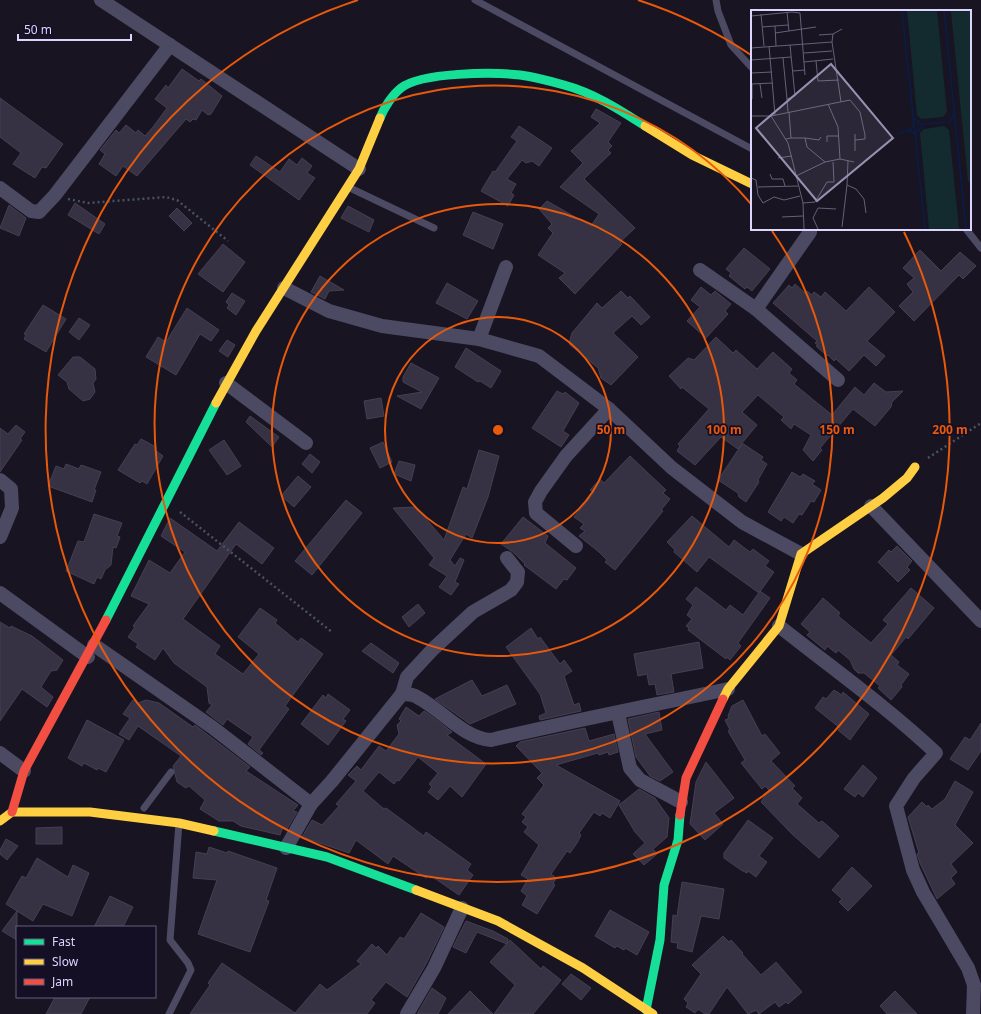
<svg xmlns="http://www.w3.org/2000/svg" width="981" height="1014" viewBox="0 0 981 1014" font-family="'Noto Sans',sans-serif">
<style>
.building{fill:#363243;stroke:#453f54}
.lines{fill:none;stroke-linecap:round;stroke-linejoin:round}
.path{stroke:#485362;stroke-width:2.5;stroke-dasharray:2 3;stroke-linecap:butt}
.lane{stroke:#4c4962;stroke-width:7}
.street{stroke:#4c4962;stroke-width:14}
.fast{stroke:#16e098;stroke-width:9}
.slow{stroke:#ffcf43;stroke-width:9}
.jam{stroke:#f24e42;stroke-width:9}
.ring{fill:none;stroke:#e8590c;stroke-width:2}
.inset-river{fill:none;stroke:#0b1b41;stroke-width:2}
.inset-road{fill:none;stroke:#66617a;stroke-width:1}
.view{fill:#9791b1;fill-opacity:0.15;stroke:#9791b1;stroke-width:2}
.inset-edge{fill:none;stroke:#dcd5ff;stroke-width:2}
.centre{fill:#e8590c;stroke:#150f26;stroke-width:2}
.ring-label{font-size:12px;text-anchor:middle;font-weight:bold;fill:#e8590c;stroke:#150f26;stroke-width:3.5;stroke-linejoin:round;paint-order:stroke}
</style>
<rect width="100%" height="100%" fill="#181421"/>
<!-- building -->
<g class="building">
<path d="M182,69L199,81L201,79L222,96L211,114L208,115L202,110L196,120L193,119L190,122L186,119L137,176L123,166L116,176L99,164L105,154L100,150L116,130L119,133L126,125L136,133L138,130L145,136L153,127L167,108L155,99L166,85L168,88Z"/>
<path d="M0,98L63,144L46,168L42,167L35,178L13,164L21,153L0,137Z"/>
<path d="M596,109L621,123L608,142L612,146L608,150L611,153L584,179L635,228L620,242L622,244L575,294L559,278L565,273L538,255L553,233L548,228L552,224L539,209L547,201L591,226L599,214L560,187L583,163L571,151L600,123L591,117Z"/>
<path d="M519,126L552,148L539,166L532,161L526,163L522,160L507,179L516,184L511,193L514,195L508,206L481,191L493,171L495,172L517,141L511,137Z"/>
<path d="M256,156L280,172L289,159L297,165L302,158L312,166L307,173L315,178L299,200L250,165Z"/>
<path d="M75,203L105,224L99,234L68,215Z"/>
<path d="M9,205L26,218L19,236L0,228Z"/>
<path d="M348,206L374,220L369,232L341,218Z"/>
<path d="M177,208L192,223L184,231L169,216Z"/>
<path d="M473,212L503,224L493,249L463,235Z"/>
<path d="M223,244L245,262L223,292L198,274Z"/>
<path d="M744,248L770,269L752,291L747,287L745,289L729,276L731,273L726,269Z"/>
<path d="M920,250L941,271L960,252L976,266L963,279L959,275L914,321L899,306L913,292L907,284L914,278L903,268Z"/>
<path d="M320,276L344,290L329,291L325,299L311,292Z"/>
<path d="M447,283L478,301L467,319L436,303Z"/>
<path d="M795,284L805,293L807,291L812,295L814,292L821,297L825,292L846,311L869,287L895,312L867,341L885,356L876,366L864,355L849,371L836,359L834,361L828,355L827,356L816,346L818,345L815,343L817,341L773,303L789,285L792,288Z"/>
<path d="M701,287L711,295L715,291L731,304L725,311L728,314L706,338L687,321L700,307L691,300Z"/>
<path d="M621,291L628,298L630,296L650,317L641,325L632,316L613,333L638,357L611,385L601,378L598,368L569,344L572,333L597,303L602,308Z"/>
<path d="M232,293L245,301L236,315L227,308L229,305L226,302Z"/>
<path d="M43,305L66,319L46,352L24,339L26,335L24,334Z"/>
<path d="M187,308L219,330L211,341L200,334L176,375L146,357L158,337L166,342Z"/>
<path d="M79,318L90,325L79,340L69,332Z"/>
<path d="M716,337L733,353L736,350L757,369L773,352L792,369L789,373L797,380L794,384L832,415L855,387L864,395L874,383L886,392L903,391L892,402L891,407L875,426L853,409L820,448L822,450L813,461L803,450L811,435L794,424L791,429L781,420L784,417L758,395L742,412L757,425L742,443L763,457L761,460L767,464L758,480L759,482L746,502L739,497L738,493L718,480L742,444L738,449L721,437L695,465L677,451L680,446L678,444L709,409L682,387L681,389L669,376L688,358L694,360Z"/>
<path d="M227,340L235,345L228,357L219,351Z"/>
<path d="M466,348L501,371L491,388L480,381L478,382L455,367Z"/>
<path d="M73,357H80L95,369L96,379L93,383L95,392L90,399L83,401L69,389L67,382L58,375Z"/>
<path d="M411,363L439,378L421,409L397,396L422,392L403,382V377Z"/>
<path d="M557,391L563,394L565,392L579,403L563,431L569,435L561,447L532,428Z"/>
<path d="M381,398L384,416L367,419L364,401Z"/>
<path d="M250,416L279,437L272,447L246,422Z"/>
<path d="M16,425L25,432L20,439L22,440L0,472V428L8,434Z"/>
<path d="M141,439L156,447L155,450L163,456L147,484L142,481L140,483L118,470L135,444L137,445Z"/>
<path d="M224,440L241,466L227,475L209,450Z"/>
<path d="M383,442L392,462L380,468L370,448Z"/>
<path d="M479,450L499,456L488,497L472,538L466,534L450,560L455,566L460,558L464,560L455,582L459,584L451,595L439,587L447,576L429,565L434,558L393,508L416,507L444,540L463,487L467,489Z"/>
<path d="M310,454L320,462L312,473L302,464Z"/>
<path d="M630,456L666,490L663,493L670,499L661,510L663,511L615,570L605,562L607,560L599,552L579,536L585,531L580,528L584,524L574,517L594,493L590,490L600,479L604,483Z"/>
<path d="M399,461L415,465L411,481L394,474Z"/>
<path d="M66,464L79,469L81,465L101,472L94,490H96L92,502L48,486L56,466L64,469Z"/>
<path d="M792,472L800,477L803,474L815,481L812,484L821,490L814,502L811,501L802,515L799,514L793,523L784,517L781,521L768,512Z"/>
<path d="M298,476L311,487L294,507L281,496Z"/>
<path d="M346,500L362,513L312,575L295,561Z"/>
<path d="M94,514L122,523L117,536L120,537L116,548L113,547L111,565L105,570L101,579L97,577L94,584L66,571L78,541L84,542Z"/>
<path d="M692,516L729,547L734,540L750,552L753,549L769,561L765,566L774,572L759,593L709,557L697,572L674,552L675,550L667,542Z"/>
<path d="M523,517L548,536L545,543L576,568L567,580L564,579L556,589L524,565L525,564L513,552L501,544Z"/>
<path d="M170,518L217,551L239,522L274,548L262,564L236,544L183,619L220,646L215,654L243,674L259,654L238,637L260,608L277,620L275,623L298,642L301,638L323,654L285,706L289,709L259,750L263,753L261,755L248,744L253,737L227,719L223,725L206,712L212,705L209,703L207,687L174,663L163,648L155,660L136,647L138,644L128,637L135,627L133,626L149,604L131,596L149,560L170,573L185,552L161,536Z"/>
<path d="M897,546L912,561L907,567L910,570L898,582L878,562L889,550L891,552Z"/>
<path d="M696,587L726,610L730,605L743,615L760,591L770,598L738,643L741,646L730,660L727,657L726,659L688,630L689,628L686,626L692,619L687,615L693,605L686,599Z"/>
<path d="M911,588L934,608L908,639L906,637L891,655L899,662L897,665L909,674L901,685L902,687L891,700L878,688L880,686L864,673H858L854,669L850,660L838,650L836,653L827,646L825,650L807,635L810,632L801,624L823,598L840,613L838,616L871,643L888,624L883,620Z"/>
<path d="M418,604L425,613L409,627L402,617Z"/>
<path d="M0,622L10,628L11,626L32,636L63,660L57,670L51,671L41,687L53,697L47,707L22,689L0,721Z"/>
<path d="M531,628L538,639L540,637L560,664L564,660L572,671L564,676L574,705L579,703L581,711L540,720L539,716L546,713L540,694L506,647Z"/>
<path d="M699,642L703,668L671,674L674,692L657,695L655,684L649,685L647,674L638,676L634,654Z"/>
<path d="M371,643L399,663L393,673L362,651Z"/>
<path d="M472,680L482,696L507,685L516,704L470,724L435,699Z"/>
<path d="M834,690L842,695L843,692L869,714L850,740L838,730L840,728L815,708L823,697L826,699Z"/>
<path d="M328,694L350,710L343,719L346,721L328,745L301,724L323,695L326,698Z"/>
<path d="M133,700L138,703L146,700L159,703L193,727L195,725L250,767L246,771L298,805L293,811L297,812L287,829L283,827L280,835L241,826L233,821H219L200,809L205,800L189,786L186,788L177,782L173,766L181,756L138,726L129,740L119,734L130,718L123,714Z"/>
<path d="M743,700L762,736L765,734L780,753L771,761L795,786L792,788L802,798L797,804L819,823L822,821L839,836L819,858L792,834L761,802L769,790L765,786L762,789L741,763L745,760L728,731L730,730L725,720L729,718L728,716L732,706Z"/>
<path d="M406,707L419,716L424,711L430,715L452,732L447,735L486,764L462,797L450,786L438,800L428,792L432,787L429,784L438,773L418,757L399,781L397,780L394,784L379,772L363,791L384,809L386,808L424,836L426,832L471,864L467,870L473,875L459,895L430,875L426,878L393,856L388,864L356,840L349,853L302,837L312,820L322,825L339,806L336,804L356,781L348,775L357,766L361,770L379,746L386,751L399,734L397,725L401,721L399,719Z"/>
<path d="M659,712L662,730L645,734L673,772L660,781L650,776L636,757L628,719Z"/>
<path d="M87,720L124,740L106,772L98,768L97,770L84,763L82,766L68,758Z"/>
<path d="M981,723V751L968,770L950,759L965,737L970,740Z"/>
<path d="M585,728L589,741L614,734L618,752L609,755L608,752L599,755L598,753L556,765L620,801L610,818L602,813L600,816L594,812L579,833L581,835L577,843L570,853L567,851L551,874L556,878L553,884L555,885L537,914L522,905L527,896L521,891L528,879L521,875L539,845L524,832L528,827L522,822L526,817L522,814L544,785L537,778L542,773L516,746L520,742Z"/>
<path d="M706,762L734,798L714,813L723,824L705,840L690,824L696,782Z"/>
<path d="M863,765L877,778L863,797L858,793L855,797L844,789Z"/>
<path d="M955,781L973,792L955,825L973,843L951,864L957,872L951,878L955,884L937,899L920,863L917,854L919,853L908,817L922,802L927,807L928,805L932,809L945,799Z"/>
<path d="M639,789L655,798L669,818L667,837L653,849L657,854L644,865L633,854L645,843L635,832L619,805Z"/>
<path d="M748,820L773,838L759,856L767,862L756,877L748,871L747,873L741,870L724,858V853Z"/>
<path d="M62,827V844H36V828Z"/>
<path d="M6,839L18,846L7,860L0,854V850Z"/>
<path d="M209,847L227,853L228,851L277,868L266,900L269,901L250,952L198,934L217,880L193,878L196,852L207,854Z"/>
<path d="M37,858L68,877L73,865L89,873L72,916L43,904L33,921L17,911V940L2,931L17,911L6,904L22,876L26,878Z"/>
<path d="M852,867L872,886L848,911L839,902L842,899L832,890Z"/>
<path d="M682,882L724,889L719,919L701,916L692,952L677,948L678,943L671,942L673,915L677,916Z"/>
<path d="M110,896L133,907L123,927H94Z"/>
<path d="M610,910L649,932L637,955L625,948L624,950L617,946L615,948L595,936Z"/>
<path d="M421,913L444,927L426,964L407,997L386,982L371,1000L375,1003L367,1014H190L210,985L208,983L222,963L295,1013L320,984L327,990L361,964L357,961L372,944L376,948L378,946L387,955L400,937L404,939Z"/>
<path d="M466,921L493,931L508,939L507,944L477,932L466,953L453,947Z"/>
<path d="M723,936L729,942L731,940L743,953L742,954L761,975L776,962L802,992L788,1004L786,1002L779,1007L775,1002L759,1014L756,1010L748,1014L727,987L709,1014H705L698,1009L695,1013L686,1007L688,1003L684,999L701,974L692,965Z"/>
<path d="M510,940L541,969L543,966L561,980L533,1014H494L515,985L490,962Z"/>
<path d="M571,974L591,988L581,1000L562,984Z"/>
<path d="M432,988L446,998L438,1014H417Z"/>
<path d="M470,991L493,1014H448Z"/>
<path d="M895,991L917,1014H887L880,1006Z"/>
<path d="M55,997H90L81,1014H46Z"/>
</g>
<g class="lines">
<!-- path -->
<g class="path">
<path d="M68,199L88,203L166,197L177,200L228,241"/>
<path d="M928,458L981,423"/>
<path d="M180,512L332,632"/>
</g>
<!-- lane -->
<g class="lane">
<path d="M475,0L752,149"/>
<path d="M716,0L718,11L731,45L752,68"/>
<path d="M348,187L434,228"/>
<path d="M966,229L981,248"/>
<path d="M144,808L171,772"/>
<path d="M169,1014L191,970L188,963L170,940L179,823"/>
</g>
<!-- street -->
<g class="street">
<path d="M101,0L359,169"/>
<path d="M0,188L31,211L39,212L55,195L170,45"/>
<path d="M700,270L756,309L838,380"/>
<path d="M284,288L329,311L382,326L479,339L539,356L609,409L672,468L742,522L801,554"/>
<path d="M756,309L810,232L809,229"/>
<path d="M479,339L506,267"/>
<path d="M226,383L306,443"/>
<path d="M0,480L11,489L12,508L0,537"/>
<path d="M871,506L981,621"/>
<path d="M576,546L536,513L535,502L541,491L566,456L609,409"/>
<path d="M0,593L88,657"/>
<path d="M779,626C832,668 887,707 936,753L914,778L896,806L913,870L923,892L968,968L974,985L973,1014"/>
<path d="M94,645L212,727L311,804L286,848"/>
<path d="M402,694L407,677L433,649L473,612L511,590L517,582L518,572L507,558"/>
<path d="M618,713L630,768L640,780L681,802"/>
<path d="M0,753L24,771"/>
<path d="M311,804L332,781L402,694C406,694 413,694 417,697C441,709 463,738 491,740C570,721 649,706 728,689"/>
<path d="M407,1014L434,968L462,908"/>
</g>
<!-- fast -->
<g class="fast">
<path d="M380,118C384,108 392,95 401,88C421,72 494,72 520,75C534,77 550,81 564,85C594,93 620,110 645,126"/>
<path d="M106,620L216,403"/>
<path d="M214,831L327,857L416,890"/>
<path d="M646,1010L660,940L664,885L678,840L680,815"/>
</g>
<!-- slow -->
<g class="slow">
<path d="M645,126L692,155L752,184"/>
<path d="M216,403L256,331L359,169L380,118"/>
<path d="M723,699L728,689L779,626L801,554L883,498L907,478L915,467"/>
<path d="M0,821L12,812H90L179,823L214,831"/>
<path d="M416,890L498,921L583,968L653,1014"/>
</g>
<!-- jam -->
<g class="jam">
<path d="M12,812L24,771L106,620"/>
<path d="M680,815L686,778L723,699"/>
</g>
</g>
<!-- distance rings -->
<g class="ring">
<circle cx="498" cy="430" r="113"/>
<circle cx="498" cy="430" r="226"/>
<path d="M772 231A339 339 0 1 1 752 205"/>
<path d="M638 0A452 452 0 0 1 751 55M904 232A452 452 0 1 1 358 0"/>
</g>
<!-- overview -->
<g transform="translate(751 10)">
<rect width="220" height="220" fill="#181421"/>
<path d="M156,1H186L196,102L192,107L170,109L166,105ZM200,1H220V174L217,171ZM193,116L198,120L208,219H178L169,123L173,119Z" fill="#132b2e"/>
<path class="inset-river" d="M151,1L174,219M193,1L215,219M163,108L170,114L197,112L201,109L203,102M163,115L158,120L164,124L172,115M146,124L160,119"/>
<path class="inset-road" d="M36,2L38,21M41,2L49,3L54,65M10,4L13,36M0,6L41,2M24,16L25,36M11,17L37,15M24,23L65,17M68,25L82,24M18,36L24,105M0,38L81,32M53,43L81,41M32,48L36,89M0,50L40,47M65,51L67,71L88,70M53,52L82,49M42,61L54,60M0,63L21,62M0,74L22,73M1,74V89M9,74L11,88M0,90V106M90,92L81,32L82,24L91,19M77,94L87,117L89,149M37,102L36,89L44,86L39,35M0,106H20L37,133L52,193L53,219M20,106L99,90L109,102L114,125V129L104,130M104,124V141M40,128H54L56,137L74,152M54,128L68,130L70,127M35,129L40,128L38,102M76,132V126H88M27,148L41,146M97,151L96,175L105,179L113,189L115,203M19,164L21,169H32L34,176M45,166L74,152L89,149L103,152M0,168L5,170L7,185L12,193L23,187L33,190L49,186M7,177L47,176M52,193L64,192L76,172H83L82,152M31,207L52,206M91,217L96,175M67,219L62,208L67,198L85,199"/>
<path class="view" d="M80,54L142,128L66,191L5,118Z"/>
<rect width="220" height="220" class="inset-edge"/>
</g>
<circle cx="498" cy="430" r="6" class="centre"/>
<g class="ring-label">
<text x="611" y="434">50 m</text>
<text x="724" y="434">100 m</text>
<text x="837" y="434">150 m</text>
<text x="950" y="434">200 m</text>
</g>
<!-- legend -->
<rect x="16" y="926" width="140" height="72" fill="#150f26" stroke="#655e7d"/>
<rect x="24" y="939" width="20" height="6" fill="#16e098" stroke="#655e7d"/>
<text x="52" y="946" font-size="12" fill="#dcd5ff">Fast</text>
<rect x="24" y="959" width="20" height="6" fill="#ffcf43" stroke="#655e7d"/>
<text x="52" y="966" font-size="12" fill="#dcd5ff">Slow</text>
<rect x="24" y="979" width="20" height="6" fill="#f24e42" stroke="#655e7d"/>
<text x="52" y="986" font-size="12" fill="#dcd5ff">Jam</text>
<!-- scale -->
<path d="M18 34v6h113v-6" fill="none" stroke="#dcd5ff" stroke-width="2"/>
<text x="24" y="34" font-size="12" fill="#dcd5ff" stroke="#150f26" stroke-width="3" paint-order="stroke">50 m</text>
</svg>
